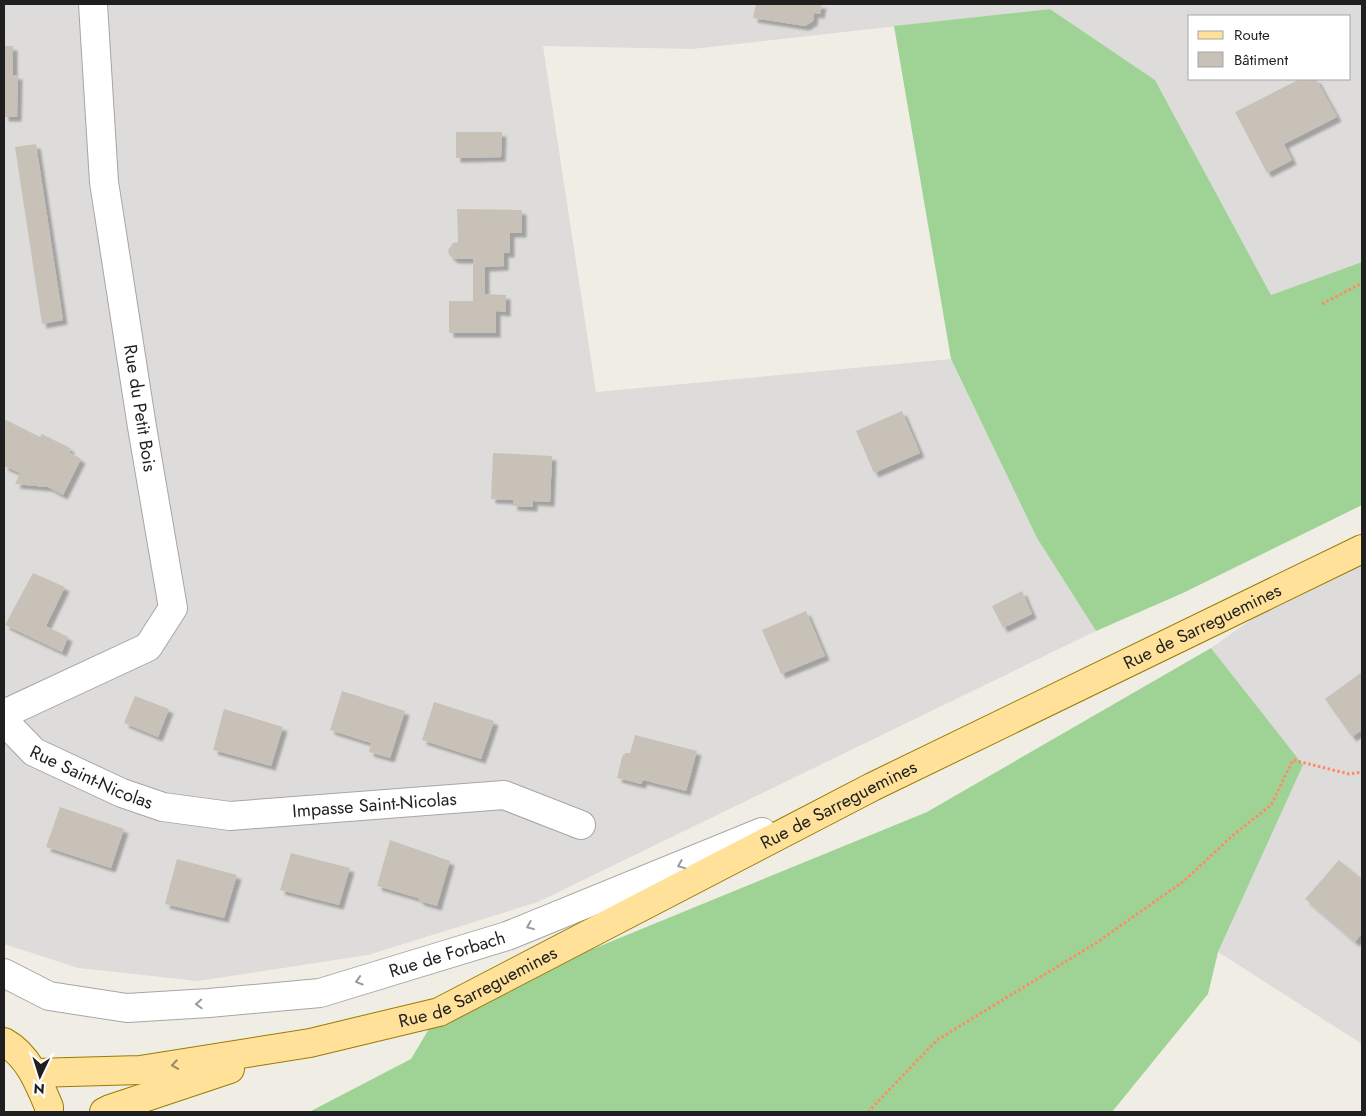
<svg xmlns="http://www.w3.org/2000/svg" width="1366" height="1116" viewBox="0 0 1366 1116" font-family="Jost,sans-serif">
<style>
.residential{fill:#dddcdb;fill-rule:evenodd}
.forest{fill:#9fd396}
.building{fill:#c8c1b7;filter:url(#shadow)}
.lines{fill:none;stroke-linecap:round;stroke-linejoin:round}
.minor-casing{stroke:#a6a6a6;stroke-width:30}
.major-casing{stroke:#997c00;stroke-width:30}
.path{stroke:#ff8b66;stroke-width:3;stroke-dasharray:2.5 2.5;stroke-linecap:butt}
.minor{stroke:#fff;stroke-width:28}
.major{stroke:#ffe19a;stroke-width:28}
.oneway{stroke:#9a9a9a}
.oneway2{stroke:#9a8a63}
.labels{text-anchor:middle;stroke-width:4;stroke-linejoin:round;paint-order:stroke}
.street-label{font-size:18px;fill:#1f1f1f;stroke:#fff}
</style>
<defs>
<filter id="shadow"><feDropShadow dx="4.5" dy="4.5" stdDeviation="1" flood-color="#0004"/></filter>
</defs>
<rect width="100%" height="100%" fill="#f0eee4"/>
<!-- residential -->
<g class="residential">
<path d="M4,4H1362V262L1271,295L1155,80L1050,9L692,49L543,46L596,392L951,359L1037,538L1096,631L538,902L368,955L198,981L78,968L4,944ZM1190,16H1350V79H1190Z"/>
<path d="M1362,541V1044L1218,952L1302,765L1211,648Z"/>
</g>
<!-- forest -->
<g class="forest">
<path d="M1050,9L1155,80L1271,295L1362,262V505L1183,593L1096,631L1037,538L951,359L894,26Z"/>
<path d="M1211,648L1303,765L1218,952L1208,994L1112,1112H309L411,1059L439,1012L927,812Z"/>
</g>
<!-- building -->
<g class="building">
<path d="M756,4H822L820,14L814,13L813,21L805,26L753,18Z"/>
<path d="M4,46H13V75H18L17,117H4Z"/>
<path d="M1300,79H1316L1337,117L1284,144L1292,160L1267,173L1235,112Z"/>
<path d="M456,132H502L501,157L456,158Z"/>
<path d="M36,144L63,320L42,324L15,147Z"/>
<path d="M457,209L522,210V233H510V253H504V266L485,267V294L506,295V312L496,311V333H449V301H473V259H454L449,255L448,250L453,243L458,242Z"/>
<path d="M902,411L920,453L874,473L856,431Z"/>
<path d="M4,419L40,437L42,434L70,448L69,452L81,459L63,495L48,487L15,484L20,473L4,466Z"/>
<path d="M493,453L552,456L550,502L533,501V507L513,506V500L491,499Z"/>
<path d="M33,573L65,587L46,626L68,637L62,652L5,625Z"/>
<path d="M1022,591L1032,614L1003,628L992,606Z"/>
<path d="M806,611L825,656L781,674L762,630Z"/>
<path d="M1362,672V730L1352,737L1325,699Z"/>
<path d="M342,691L405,711L390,758L369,752L371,743L330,730Z"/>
<path d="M135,696L169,709L158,737L124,723Z"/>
<path d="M434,702L494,721L481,759L422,740Z"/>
<path d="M224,709L283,727L271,766L213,750Z"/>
<path d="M635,735L697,751L686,791L643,780L641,784L617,778L622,757L625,753H630Z"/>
<path d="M60,807L124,829L111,868L46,847Z"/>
<path d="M390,840L450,861L437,906L420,901L418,898L377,886Z"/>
<path d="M291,853L350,868L339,905L280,890Z"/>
<path d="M177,859L237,875L224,918L165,904Z"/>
<path d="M1339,860L1362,879V933L1355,942L1305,899Z"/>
</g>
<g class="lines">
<defs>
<g id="minor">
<path d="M4,714L148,647L173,608L142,427L104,182L93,4"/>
<path id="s1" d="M4,721L34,752L122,793L163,807L230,816L504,795L581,825"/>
<path id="s2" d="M4,973L49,996L127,1008L209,1003L320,993L507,936L762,832"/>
</g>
<g id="major">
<path d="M4,1042C28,1055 39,1083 49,1107V1112"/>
<path id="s3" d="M35,1073L140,1070L310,1043L439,1012L872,787L1362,549"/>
<path d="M104,1112L110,1109L230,1069"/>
</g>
</defs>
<!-- minor casing -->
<use href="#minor" class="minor-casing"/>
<!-- major casing -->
<use href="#major" class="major-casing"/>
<!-- path -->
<g class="path">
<path d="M1322,304L1362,283"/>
<path d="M868,1112L937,1040L1096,943L1184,881L1232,836L1271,805L1293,760L1349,774L1362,772"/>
</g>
<!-- minor -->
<use href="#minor" class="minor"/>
<!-- major -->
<use href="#major" class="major"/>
</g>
<!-- one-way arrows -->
<defs><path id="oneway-chevron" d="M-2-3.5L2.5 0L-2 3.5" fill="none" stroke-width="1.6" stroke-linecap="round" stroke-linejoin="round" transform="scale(1.25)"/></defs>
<g class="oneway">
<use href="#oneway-chevron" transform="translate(681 865) rotate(158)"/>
<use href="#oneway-chevron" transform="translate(530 926) rotate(158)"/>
<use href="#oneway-chevron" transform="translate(359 981) rotate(163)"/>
<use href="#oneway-chevron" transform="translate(199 1004) rotate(177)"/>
</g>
<use class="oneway2" href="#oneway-chevron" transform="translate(175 1065) rotate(171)"/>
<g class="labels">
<!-- street labels -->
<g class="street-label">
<text transform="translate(140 408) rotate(81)" y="6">Rue du Petit Bois</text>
<text dy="6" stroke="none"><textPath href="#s3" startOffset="1265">Rue de Sarreguemines</textPath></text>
<text dy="6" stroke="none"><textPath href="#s1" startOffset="106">Rue Saint-Nicolas</textPath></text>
<text dy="6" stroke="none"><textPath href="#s1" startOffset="396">Impasse Saint-Nicolas</textPath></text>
<text dy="6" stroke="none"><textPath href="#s3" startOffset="860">Rue de Sarreguemines</textPath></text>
<text dy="6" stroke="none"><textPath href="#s2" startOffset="456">Rue de Forbach</textPath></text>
<text dy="6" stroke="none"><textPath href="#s3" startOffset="455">Rue de Sarreguemines</textPath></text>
</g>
</g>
<!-- border -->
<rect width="1366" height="1116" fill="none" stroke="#1f1f1f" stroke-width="10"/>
<!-- legend -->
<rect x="1188" y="15" width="162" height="65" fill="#ffffff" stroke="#a5a5a5"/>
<rect x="1198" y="31" width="25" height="8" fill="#ffe19a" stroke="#a5a5a5"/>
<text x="1234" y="40" font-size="15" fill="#1f1f1f">Route</text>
<rect x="1198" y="52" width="25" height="15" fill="#c8c1b7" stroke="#a5a5a5"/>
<text x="1234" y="65" font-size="15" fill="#1f1f1f">Bâtiment</text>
<!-- north arrow -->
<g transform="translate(40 1076) rotate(184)" stroke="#ffffff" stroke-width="4" paint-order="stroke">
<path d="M0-4L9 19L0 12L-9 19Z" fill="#1f1f1f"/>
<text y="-8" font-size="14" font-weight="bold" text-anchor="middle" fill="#1f1f1f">N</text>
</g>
</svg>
